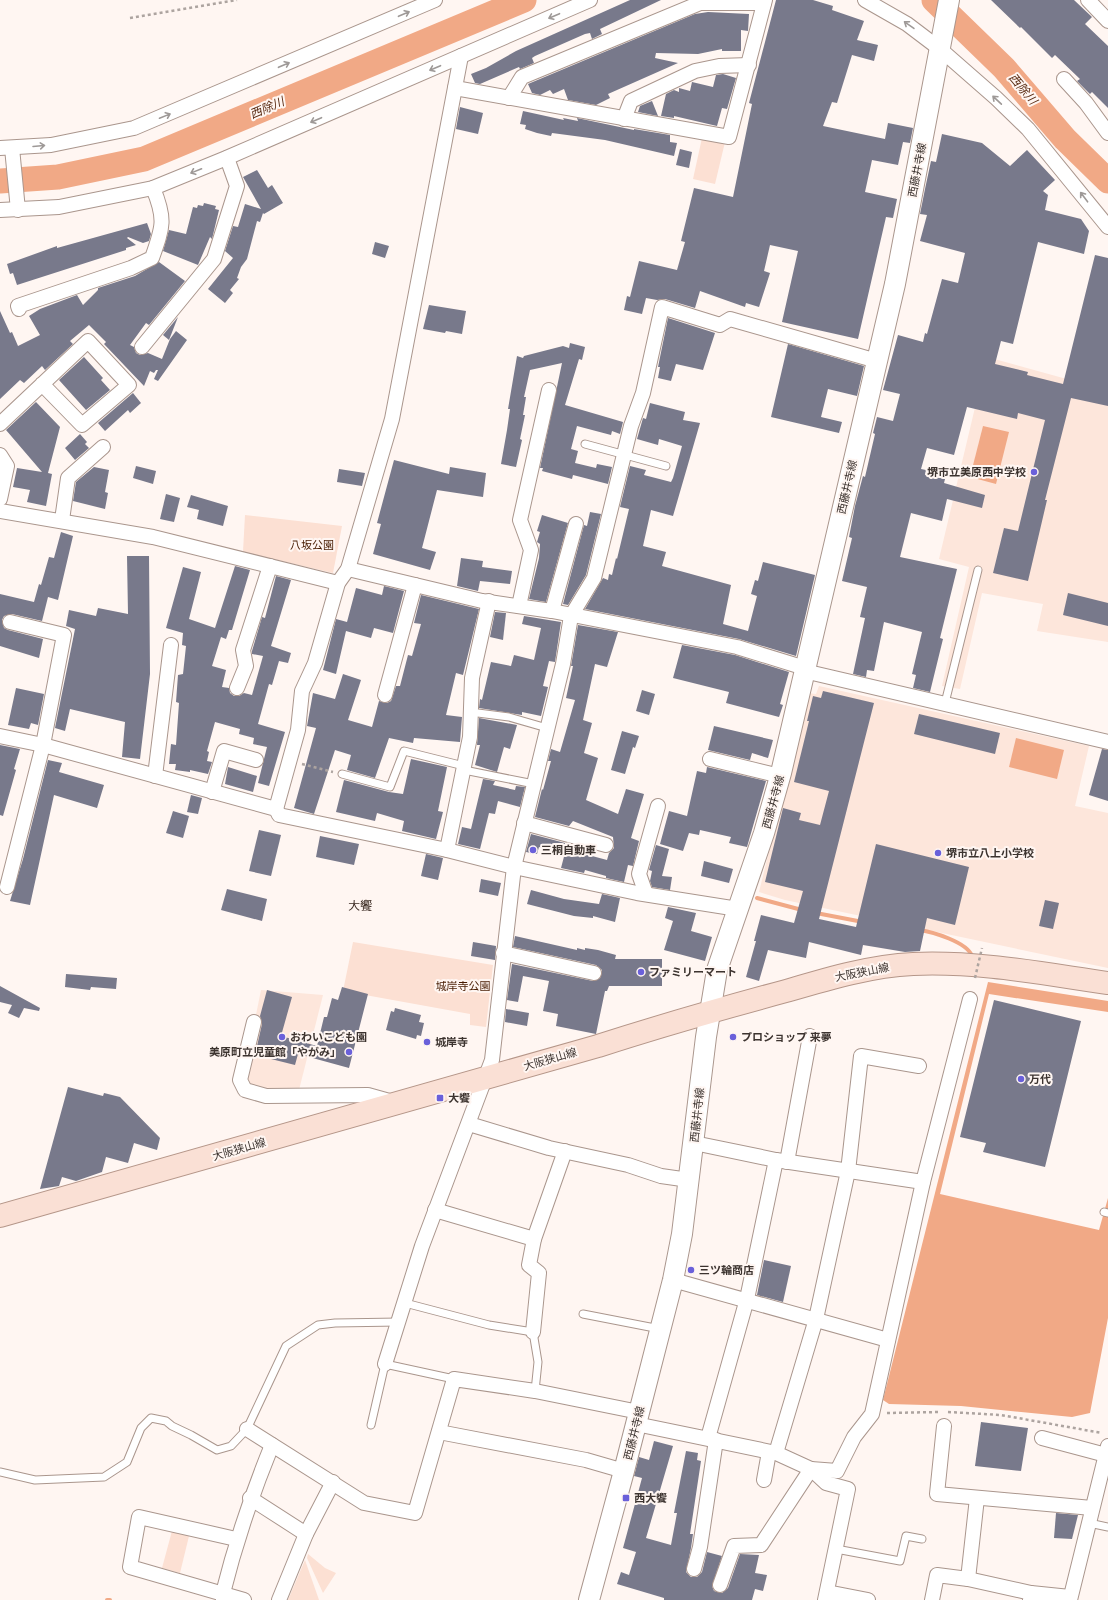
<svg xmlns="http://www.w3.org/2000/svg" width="1108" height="1600" viewBox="0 0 1108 1600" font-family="'PT Sans','Noto Sans JP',sans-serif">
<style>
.built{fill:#fde6db}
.green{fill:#fce0d3}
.water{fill:#f1a986}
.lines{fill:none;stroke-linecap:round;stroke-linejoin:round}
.stream{stroke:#f1a986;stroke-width:4}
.river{stroke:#f1a986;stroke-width:25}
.building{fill:#78798b}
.service-casing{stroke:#aa968d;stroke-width:9}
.minor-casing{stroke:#aa968d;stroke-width:16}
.secondary-casing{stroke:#aa968d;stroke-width:22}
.primary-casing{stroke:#b59689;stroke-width:24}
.path{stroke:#ada4a0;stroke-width:2.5;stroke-dasharray:3 3;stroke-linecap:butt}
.service{stroke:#fff;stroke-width:7}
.minor{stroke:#fff;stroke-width:14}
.secondary{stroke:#fff;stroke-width:20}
.primary{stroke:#fae0d5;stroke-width:22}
.path-bridge{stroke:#ada4a0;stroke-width:2.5;stroke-dasharray:3 3;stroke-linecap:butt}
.oneway{stroke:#9e9997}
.poi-dot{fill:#6a60da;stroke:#fff6f2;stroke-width:1.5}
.labels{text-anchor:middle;stroke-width:4;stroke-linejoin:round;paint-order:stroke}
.street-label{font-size:11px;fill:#3c332f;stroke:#fff6f2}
.poi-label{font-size:11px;font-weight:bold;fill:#3c332f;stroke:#fff6f2;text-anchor:start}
.park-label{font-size:11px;fill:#471b01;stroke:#fff6f2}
.water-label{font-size:12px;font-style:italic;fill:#5b2d15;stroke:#fff6f2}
.neighbourhood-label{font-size:12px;fill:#3b2b23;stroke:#fff6f2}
</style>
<rect width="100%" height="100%" fill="#fff6f2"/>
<!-- built -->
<g class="built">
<path d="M987,357L1063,378L1090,380L1108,384V642L1037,631L1043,604L982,593L960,689L942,686L969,567L939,559Z"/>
<path d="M819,686L1089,746L1075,806L1108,813V968L785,900L759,892L808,693L816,694Z"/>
<path d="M261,990L323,995L299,1090L255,1089L243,1079Z"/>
</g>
<!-- green -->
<g class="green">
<path d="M702,138L725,142L715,184L693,179Z"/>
<path d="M245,515L342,526L333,573L243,552Z"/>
<path d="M353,942L493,965L486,1027L470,1025V1014L343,991Z"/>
<path d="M172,1531L189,1536L180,1573L162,1568Z"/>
<path d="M308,1554L325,1568L336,1573L323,1593L307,1558Z"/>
<path d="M305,1560L319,1600H288Z"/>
</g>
<!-- water -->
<g class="water">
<path d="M983,426L1009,432L996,484L970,477Z"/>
<path d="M1016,738L1064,750L1057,779L1009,767Z"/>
<path d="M988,982L1108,1001V1012L989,994L940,1194L1099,1230L1108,1198V1318L1090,1413L1072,1417L961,1406L889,1404L883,1400Z"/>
</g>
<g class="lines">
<!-- stream -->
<g class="stream">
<path d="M757,898L802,910"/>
<path d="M816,913L863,922"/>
<path d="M919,930C933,932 967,942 972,956"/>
<path d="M107,1600H110"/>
</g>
<!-- river -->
<g class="river">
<path d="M934,0L1004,68L1065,139L1108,181"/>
<path d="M0,181L58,177L144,159L524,0"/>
</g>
</g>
<!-- building -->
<g class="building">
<path d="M630,0H661L600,29L602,34L592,39L590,33L585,34L535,56L532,58L534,63L520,69L519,67L480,84L475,83L471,74L486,68L516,51Z"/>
<path d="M776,0H813L833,6L832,10L864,21L857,40L878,45L874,61L852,55L837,103L832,102L823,126L885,139L888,123L913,128L910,143L903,142L898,165L872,160L865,192L897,199L893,218L886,217L858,339L782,322L798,251L770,245L764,271L770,273L759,307L746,303L745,307L700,291L695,308L665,299L657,300L646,298L642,314L624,310L627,296L630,297L639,261L677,270L685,242L681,241L694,188L733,197L752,104L749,103Z"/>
<path d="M991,0H1074L1092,17L1085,24L1108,46V108L1092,92L1090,94L1077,81L1080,79L1055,55L1052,58L1021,27L1020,28Z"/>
<path d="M708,12L749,14L748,31L741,30V51H722V49L698,54L656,53L655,58L678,63L608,94L610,98L596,105L568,100L564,89L553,94L550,90L540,95L532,93L528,84L695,14Z"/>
<path d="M723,74L736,78L727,109L722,108L717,126L674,116V118L661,116L666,94L674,90L679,92V88L690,91L692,82L713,87L716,75Z"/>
<path d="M652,101L658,116L638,112L640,106Z"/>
<path d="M460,107L483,113L478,134L456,129Z"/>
<path d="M523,111L564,120L563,118L578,121L577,118L634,130V129L670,135V142L677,143L674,156L605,140L552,133L551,136L537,133L525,129L526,125L520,124Z"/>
<path d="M942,134L982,143L1010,166L1027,150L1055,180L1043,191L1048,195L1045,210L1081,219L1089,231L1084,254L1038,242L1013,344L1001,341L995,364L1028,372L1027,375L1063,384L1095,255L1108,258V406L1071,398L1045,500H1047L1028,581L993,573L1004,528L1018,531L1045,420L1018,413L1017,419L967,407L954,455L927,448L921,469L926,470L925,475L945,479L944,483L985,495L982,508L947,499L942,521L911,513L900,557L957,569L940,638L943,639L930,692L913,688L916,675L912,674L922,632L884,622L874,671L867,670L866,677L853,674L865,618L860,617L867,587L842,581L852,538L849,537L855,506L863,476L865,477L875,434L873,433L877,417L893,421L900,394L883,390L898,335L923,342L925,333L927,334L942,279L958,283L965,253L920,241L927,215L920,214L925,189L931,161L936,162Z"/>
<path d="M680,149L692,152L689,168L676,165Z"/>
<path d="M257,170L268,188L272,185L283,203L264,214L263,213L260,222L257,221L247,259L241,267L237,278L239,279L230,290L233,293L225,303L208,289L233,258L225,251L233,226L238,227L245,204L261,209L243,177Z"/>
<path d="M204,203L216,206L215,209L219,210L212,239L210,237L198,265L163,251L169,230L186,234L193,207L197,208L198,205L203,206Z"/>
<path d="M147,223L151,234L149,241L143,243L128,237L127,238L136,245L126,248V250L17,285L13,273L10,274L7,264L57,246V248Z"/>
<path d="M375,242L389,246L385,258L372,254Z"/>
<path d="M159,262L185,281L149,325L146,323L130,345L134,347L136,353L140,355L148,353L162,359L170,339L176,331L187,340L158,381L154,379L158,370H156L154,373L150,371L144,386L104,344L106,342L89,325L70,341L73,344L45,370L42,366L24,383L20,380L0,399V311L10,333L12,332L18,346L40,335L29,316L40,309L77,295L83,305L98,290V288L135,276Z"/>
<path d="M429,305L466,311L462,334L446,331L445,333L423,329Z"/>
<path d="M178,317L169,340L163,335Z"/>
<path d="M668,318L715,333L703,370L676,364L671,381L658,378L660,367H658Z"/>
<path d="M570,343L585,347L582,360L579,359L565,405L623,422L620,434L612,431L611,435L577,426L571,449L578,451L575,463L596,468L597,464L612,467L608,484L573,475L572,479L542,471L543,468H540L562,363L530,370L524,397H526L523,415H525L520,439L522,440L516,467L501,464L507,430L510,409H508L517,356L523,358L524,356L563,346L569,348Z"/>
<path d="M788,344L864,366L857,396L828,389L821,417L842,422L839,433L771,417Z"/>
<path d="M84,357L103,378L101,380L110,390L86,410L59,380Z"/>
<path d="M133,393L141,403L130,413L128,410L105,431L98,423Z"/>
<path d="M36,402L60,427L48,473L52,474L46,506L27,502L30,490L13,487L17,468L42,472L6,430Z"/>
<path d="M650,403L685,412L683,420L700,423L673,516L651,510L643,546L666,552L662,566L731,585L723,624L748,631L757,596L751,594L755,580L758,581L763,562L815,575L796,656L739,639L585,609L603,578L608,580L609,574L612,575L616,558L617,559L629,509L620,507L630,466L646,470L644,475L671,482L673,478L682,446L659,439L658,445L637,439L643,418L646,419Z"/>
<path d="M80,434L87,442L85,444L89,448L75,460L65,448Z"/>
<path d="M394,460L449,474L450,467L486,473L483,497L437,490L422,548L436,552L430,570L373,554L381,524L377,523Z"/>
<path d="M136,466L156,471L153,484L133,478Z"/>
<path d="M94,467L109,470L105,492L108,493L105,509L73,501L76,482Z"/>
<path d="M339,469L365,473L362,486L337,482Z"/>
<path d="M166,494L180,498L174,522L160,519Z"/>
<path d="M191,495L228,506L223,526L197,519L199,510L187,507Z"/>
<path d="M590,512L601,514L586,575L568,605L563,604L584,525L587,526Z"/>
<path d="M542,515L568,523L546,602L529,599L539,558L540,544L537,542L540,532L537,531Z"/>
<path d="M61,532L73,536L58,600L48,597L42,621L12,614L4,616L2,620L4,628L8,630L43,639L39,658L0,646V594L34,602L39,584L41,585L49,557L54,558Z"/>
<path d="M127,556H149L150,674L140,759L122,757L125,722L70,709L65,731L55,728L75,629L66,626L69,610L96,616L98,608L128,614Z"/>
<path d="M461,558L483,561L482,567L512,571L510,584L480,581L478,591L457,586Z"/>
<path d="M235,566L250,570L232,630H229L226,639L221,637L212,666L226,670L222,687L229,688L230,693L234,696H239L244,693L252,695L263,656L252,654V651L262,617L265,618L276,576L291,580L271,646L291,653L288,663L279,661L272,685L269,684L258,724L285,732L269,786L258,783L267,747L253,744L254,738L239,734L240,729L215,722L207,751L209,752L207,761L212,762L208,774L190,770V772L175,770L176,764H169L171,744L176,745L179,703L176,702L178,675L183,674L186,646L182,645L183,633L166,628L183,567L201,572L189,619L215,628Z"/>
<path d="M384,586L404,591L393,633L374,628L371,638L346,631L336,674L323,670L336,619L347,622L356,588L382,595Z"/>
<path d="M1068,593L1108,603V626L1063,615Z"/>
<path d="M421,595L479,609L463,675L456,673L446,715L462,717L460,742L414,738L413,743L389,738L375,778L347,770L351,755L335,750L314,814L294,808L316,728L307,726L313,693L335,699L343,674L361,680L348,720L372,727L379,701L387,703L391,701L396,686H400L408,655L412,656L421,624L414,623Z"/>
<path d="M495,612L506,613L503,640L490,637Z"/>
<path d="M524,616L561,622L555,662L549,661L543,686L548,687L541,716L522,712V715L479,708L480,699L482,700L491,662L511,666L514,655L534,660L541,628L522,624Z"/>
<path d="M578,625L618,632L607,667L595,664L583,720L592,723L584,753L598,758L586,800L618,814L626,789L644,794L631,838L639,841L633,866L628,865L624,882L606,878V876L585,870L584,873L561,868L566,849L607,860L609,853L614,848L613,837L573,821L569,826L535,817L542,789L543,790L551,761H548L551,749L560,752L575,700L566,698L573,666H571Z"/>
<path d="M682,645L735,655L789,672L780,704L783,705L779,717L726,703L729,692L673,678Z"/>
<path d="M16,688L44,694L38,725L31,723L29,729L8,725Z"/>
<path d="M642,690L655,694L649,715L636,711Z"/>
<path d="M823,691L874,703L819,919L856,927L876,844L969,867L955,925L927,918L920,951L905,952L863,945L861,955L809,942L806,958L768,950L759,981L746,977L756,941H754L761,915L794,923L803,891L765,882L783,808L801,813L799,820L820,825L829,791L794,782L809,721H807L813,696L821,698Z"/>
<path d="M919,714L1000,733L995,754L914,734Z"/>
<path d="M479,718L517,725L510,749L504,747L497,772L475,765L480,745H477Z"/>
<path d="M714,726L773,740L768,758L752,753L750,760L708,750Z"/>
<path d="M622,731L639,736L635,748L633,747L625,774L611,770Z"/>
<path d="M0,745L20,749L14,769L16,770L3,816L0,815Z"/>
<path d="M1102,749L1108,750V801L1089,795Z"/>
<path d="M411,759L447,767L438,811L443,812L436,839L402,831L404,821L377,813L375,821L336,812L344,780L389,792L403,794Z"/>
<path d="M48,760L62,763L59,772L104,785L97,808L54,795L30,905L10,901L23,859Z"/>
<path d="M228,767L257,776L253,792L225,784Z"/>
<path d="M707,767L766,781L747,847L729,843L731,837L700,830L699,835L689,833L683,851L660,844L669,811L687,816L697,771L706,773Z"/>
<path d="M483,779L495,781L493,785L515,790L516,786L525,787L520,807L498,801L495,814L489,813L480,849L458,844L462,827L471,829Z"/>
<path d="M191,795L202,798L198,814L187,812Z"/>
<path d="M173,811L189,816L183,838L166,833Z"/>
<path d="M259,830L281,835L271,876L249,871Z"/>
<path d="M531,834L565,843L562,853L539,847L537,854L526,852Z"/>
<path d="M320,836L359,844L354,865L316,857Z"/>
<path d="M656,845L669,849L662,876L672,877L670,890L652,887L650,881L652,871L649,870Z"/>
<path d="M426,854L443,858L438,880L421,876Z"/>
<path d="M704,861L733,869L729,883L701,876Z"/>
<path d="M481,879L501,883L498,896L479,892Z"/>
<path d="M227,889L267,899L262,921L221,910Z"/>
<path d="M531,890L564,899L599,904L602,894L620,898L615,922L593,916V918L574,916L527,904Z"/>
<path d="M1045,900L1059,903L1053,929L1039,926Z"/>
<path d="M668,907L696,913L691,931L712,937L705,961L664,950L673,921L665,918Z"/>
<path d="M515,936L577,950V948L585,950V948L598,950L616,955L615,959H662V986H609L607,991H605L596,1034L556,1026L558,1014L543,1011L549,981L523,976L518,1002L507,1000L512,964L593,981L600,978L602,970L596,965L513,947Z"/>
<path d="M473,942L496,946L495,960L471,956Z"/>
<path d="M66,974L117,978L116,989L91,987L90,990L65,987Z"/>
<path d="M0,986L40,1008L39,1011L24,1008L19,1018L8,1013L12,1005L0,1002Z"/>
<path d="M342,987L368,994L349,1068L298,1054L295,1065L255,1055L262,1024L260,1016L267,990L292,997L281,1036L317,1046L324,1017H327L332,998L338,1000Z"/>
<path d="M994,1000L1081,1021L1045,1167L983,1152L986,1143L960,1137Z"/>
<path d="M395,1008L421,1015L419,1022L424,1023L421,1036L417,1035L416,1039L386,1030L391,1011L394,1012Z"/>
<path d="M506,1009L529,1013L527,1026L505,1022Z"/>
<path d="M68,1087L103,1096L104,1093L120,1097L160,1138L157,1150L134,1143L128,1163L106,1157L102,1172L76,1181L62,1177L59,1186L40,1189Z"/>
<path d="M764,1260L791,1266L783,1302L757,1295Z"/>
<path d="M981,1422L1028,1428L1021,1471L975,1466Z"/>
<path d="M654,1441L673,1446L646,1538L671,1545L677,1513H674L686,1451L698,1453L697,1460L701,1461L690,1534H693L691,1548L686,1572L691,1577H697L702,1572L707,1552L722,1556L712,1586L714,1591L722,1593L728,1588L740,1554L759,1555L755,1573L767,1575L763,1591L755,1589L752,1600H664V1598L617,1584L621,1572L629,1575L636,1552L623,1548L642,1478L634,1476L639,1457L649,1460Z"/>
<path d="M1056,1513L1078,1515L1072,1539L1054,1538Z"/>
</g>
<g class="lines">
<defs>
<g id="service">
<path d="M585,444L666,466"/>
<path d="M945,703L978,570"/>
<path d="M470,712L509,717L547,728"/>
<path d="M464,770L534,784"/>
<path d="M342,774L390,787L404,751L464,766"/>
<path d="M1104,1212L1108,1213"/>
<path d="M405,1303L489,1325L533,1332L538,1362L535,1391"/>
<path d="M583,1314L660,1329"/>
<path d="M371,1425L385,1364L454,1379"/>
<path d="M0,1472L35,1480L104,1477L127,1462L141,1428L151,1418L166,1421L172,1426L191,1435L217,1450L231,1446L247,1429L286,1346L318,1325L335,1323L399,1322"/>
<path d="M1089,1523L1108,1527"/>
<path d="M836,1549L900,1561L906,1536L922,1539"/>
</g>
<g id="minor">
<path d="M865,0L907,24L940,49L996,98L1028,129L1108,227"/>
<path d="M1088,0L1108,21"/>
<path d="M1064,79L1086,103L1108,133"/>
<path d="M455,88L729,137L765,0"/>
<path d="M509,98L522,77L700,3H764"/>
<path d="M624,119L631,101L695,71L719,66L749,65"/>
<path d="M0,148L51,145L134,128L435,0"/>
<path d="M12,148L18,210"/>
<path d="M0,210L59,207L153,188L224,159L590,0"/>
<path d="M19,309L18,306L131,268L152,258C163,227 166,219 153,188"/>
<path d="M142,347L214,259L237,186L227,158"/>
<path d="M0,424L88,341L129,385L82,425L42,384"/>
<path d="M0,455L7,466L0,499"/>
<path d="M0,511L153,537L338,583"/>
<path d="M62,520L68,478L103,447"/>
<path d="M348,569L482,601L552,611L737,647L805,668"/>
<path d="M519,606L531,550L520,520L549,390"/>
<path d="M552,611L576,524"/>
<path d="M804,671L1108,742"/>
<path d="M237,688L246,666L243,650L270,566"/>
<path d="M385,695L415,585"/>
<path d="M0,736L43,745L276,809L279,815L447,850L514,867L637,893L738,909"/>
<path d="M710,759L780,776"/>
<path d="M155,776L171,645"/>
<path d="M212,792L224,751L256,760"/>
<path d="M276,809L298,730L302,691L315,663L338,583L348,569L392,419L461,56"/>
<path d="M524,823L606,845"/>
<path d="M447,850L470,737L472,678L489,601"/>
<path d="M7,887L43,745L64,635L10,622"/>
<path d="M646,894L639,874L658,806"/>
<path d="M503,953L594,973"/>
<path d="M254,1022L240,1080L245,1090L266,1096L368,1095L393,1102"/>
<path d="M469,1124L549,1148L628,1165L661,1176L689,1180"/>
<path d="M694,1143L776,1160L923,1182"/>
<path d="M787,1162L810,1036"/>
<path d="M435,1210L534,1239"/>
<path d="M673,1280L888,1340"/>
<path d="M533,1332L539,1273L529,1265L534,1239L565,1151"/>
<path d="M385,1364L422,1246L492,1060L514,867L563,664L571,616L594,578L631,426L643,393L662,307L720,325L730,319L877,361"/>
<path d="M636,1424L776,1453L811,1469L826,1483L848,1489L825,1600"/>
<path d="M944,1426L937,1494L1092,1508"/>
<path d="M247,1429L364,1503L415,1513L454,1379L535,1391L639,1412"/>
<path d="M439,1432L586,1460L624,1471"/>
<path d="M708,1438L747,1299L776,1160"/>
<path d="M1042,1438L1106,1455"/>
<path d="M776,1453L816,1319L848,1171L861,1056L919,1066"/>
<path d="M764,1480L769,1452"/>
<path d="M250,1498L306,1534"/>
<path d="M236,1539L139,1517L130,1567L244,1600"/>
<path d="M694,1569L700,1547L716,1440"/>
<path d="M968,1579L977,1498"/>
<path d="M720,1585L734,1546L761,1545L811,1469L837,1471L854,1437L872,1414L923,1182L970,999"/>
<path d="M827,1592L868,1600"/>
<path d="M1031,1593L1070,1597"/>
<path d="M223,1600V1593C236,1541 252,1494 272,1445"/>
<path d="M279,1600L306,1534L333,1482"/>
<path d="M932,1600L937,1575L968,1579L1031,1593L1030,1600"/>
<path d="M1070,1600L1108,1446"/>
</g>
<path id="secondary" d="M589,1600L624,1471L673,1280L682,1234L706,1037L717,970L764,833L781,773L895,284L949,0"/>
<path id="primary" d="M0,1216L598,1046C660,1026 723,1008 786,991C827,979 870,966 913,964C978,961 1044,974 1108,983"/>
</defs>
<!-- service casing -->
<use href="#service" class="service-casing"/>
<!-- minor casing -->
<use href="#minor" class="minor-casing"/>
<!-- secondary casing -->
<use href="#secondary" class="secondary-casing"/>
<!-- primary casing -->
<use href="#primary" class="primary-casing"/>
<!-- path -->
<g class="path">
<path d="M130,18L237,0"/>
<path d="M302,764L333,772"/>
<path d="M948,1412L1001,1415L1102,1433"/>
<path d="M887,1413L939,1412"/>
</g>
<!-- service -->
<use href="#service" class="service"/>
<!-- minor -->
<use href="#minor" class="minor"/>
<!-- secondary -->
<use href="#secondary" class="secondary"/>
<!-- primary -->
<use href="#primary" class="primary"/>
<!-- path-bridge -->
<path class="path-bridge" d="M975,978L982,948"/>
</g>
<!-- one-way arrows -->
<defs><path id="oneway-shaft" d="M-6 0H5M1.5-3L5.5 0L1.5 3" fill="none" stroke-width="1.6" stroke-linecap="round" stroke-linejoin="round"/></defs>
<g class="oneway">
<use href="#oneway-shaft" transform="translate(404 14) rotate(-23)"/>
<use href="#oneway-shaft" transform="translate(554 16) rotate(157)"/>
<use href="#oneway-shaft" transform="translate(909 25) rotate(-145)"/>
<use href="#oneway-shaft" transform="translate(284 65) rotate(-23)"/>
<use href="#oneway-shaft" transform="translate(435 68) rotate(157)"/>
<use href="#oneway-shaft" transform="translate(997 100) rotate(-137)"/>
<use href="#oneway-shaft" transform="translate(165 116) rotate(-22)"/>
<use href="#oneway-shaft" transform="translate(316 120) rotate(157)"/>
<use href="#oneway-shaft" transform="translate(39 146) rotate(-5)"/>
<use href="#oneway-shaft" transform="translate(196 171) rotate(158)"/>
<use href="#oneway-shaft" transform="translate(1084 197) rotate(-127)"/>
</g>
<!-- markers -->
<g class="poi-dot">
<circle cx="1034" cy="472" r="4"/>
<circle cx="533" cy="850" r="4"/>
<circle cx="938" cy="853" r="4"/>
<circle cx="641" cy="972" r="4"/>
<circle cx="282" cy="1037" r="4"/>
<circle cx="733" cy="1037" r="4"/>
<circle cx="427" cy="1042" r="4"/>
<circle cx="349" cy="1052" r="4"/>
<circle cx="1021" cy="1079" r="4"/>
<rect x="436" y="1094" width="8" height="8" rx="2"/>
<circle cx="691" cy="1270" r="4"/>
<rect x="622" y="1494" width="8" height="8" rx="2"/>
</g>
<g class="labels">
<!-- street labels -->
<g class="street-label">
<text transform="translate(917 170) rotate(-79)" y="4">西藤井寺線</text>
<text transform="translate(847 487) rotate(-77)" y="4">西藤井寺線</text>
<text transform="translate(773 802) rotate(-75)" y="4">西藤井寺線</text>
<text transform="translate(862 972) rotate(-11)" y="4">大阪狭山線</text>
<text transform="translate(550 1059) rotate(-16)" y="4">大阪狭山線</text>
<text transform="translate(697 1115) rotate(-84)" y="4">西藤井寺線</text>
<text transform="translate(239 1149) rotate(-16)" y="4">大阪狭山線</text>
<text transform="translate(634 1433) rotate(-76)" y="4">西藤井寺線</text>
</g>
<!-- poi labels -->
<g class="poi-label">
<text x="1026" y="476" text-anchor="end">堺市立美原西中学校</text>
<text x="541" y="854">三桐自動車</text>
<text x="946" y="857">堺市立八上小学校</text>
<text x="649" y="976">ファミリーマート</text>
<text x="290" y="1041">おわいこども園</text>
<text x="741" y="1041">プロショップ 来夢</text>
<text x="435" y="1046">城岸寺</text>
<text x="341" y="1056" text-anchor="end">美原町立児童館「やがみ」</text>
<text x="1029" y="1083">万代</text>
<text x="448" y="1102">大饗</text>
<text x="699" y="1274">三ツ輪商店</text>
<text x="634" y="1502">西大饗</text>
</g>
<!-- park labels -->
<g class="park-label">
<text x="312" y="549">八坂公園</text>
<text x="463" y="990">城岸寺公園</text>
</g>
<!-- water labels -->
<g class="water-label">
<text transform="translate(1023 89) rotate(50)" y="4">西除川</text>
<text transform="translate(267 108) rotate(-23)" y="4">西除川</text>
</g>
<!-- neighbourhood labels -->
<g class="neighbourhood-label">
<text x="360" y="910">大饗</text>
</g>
</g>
</svg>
